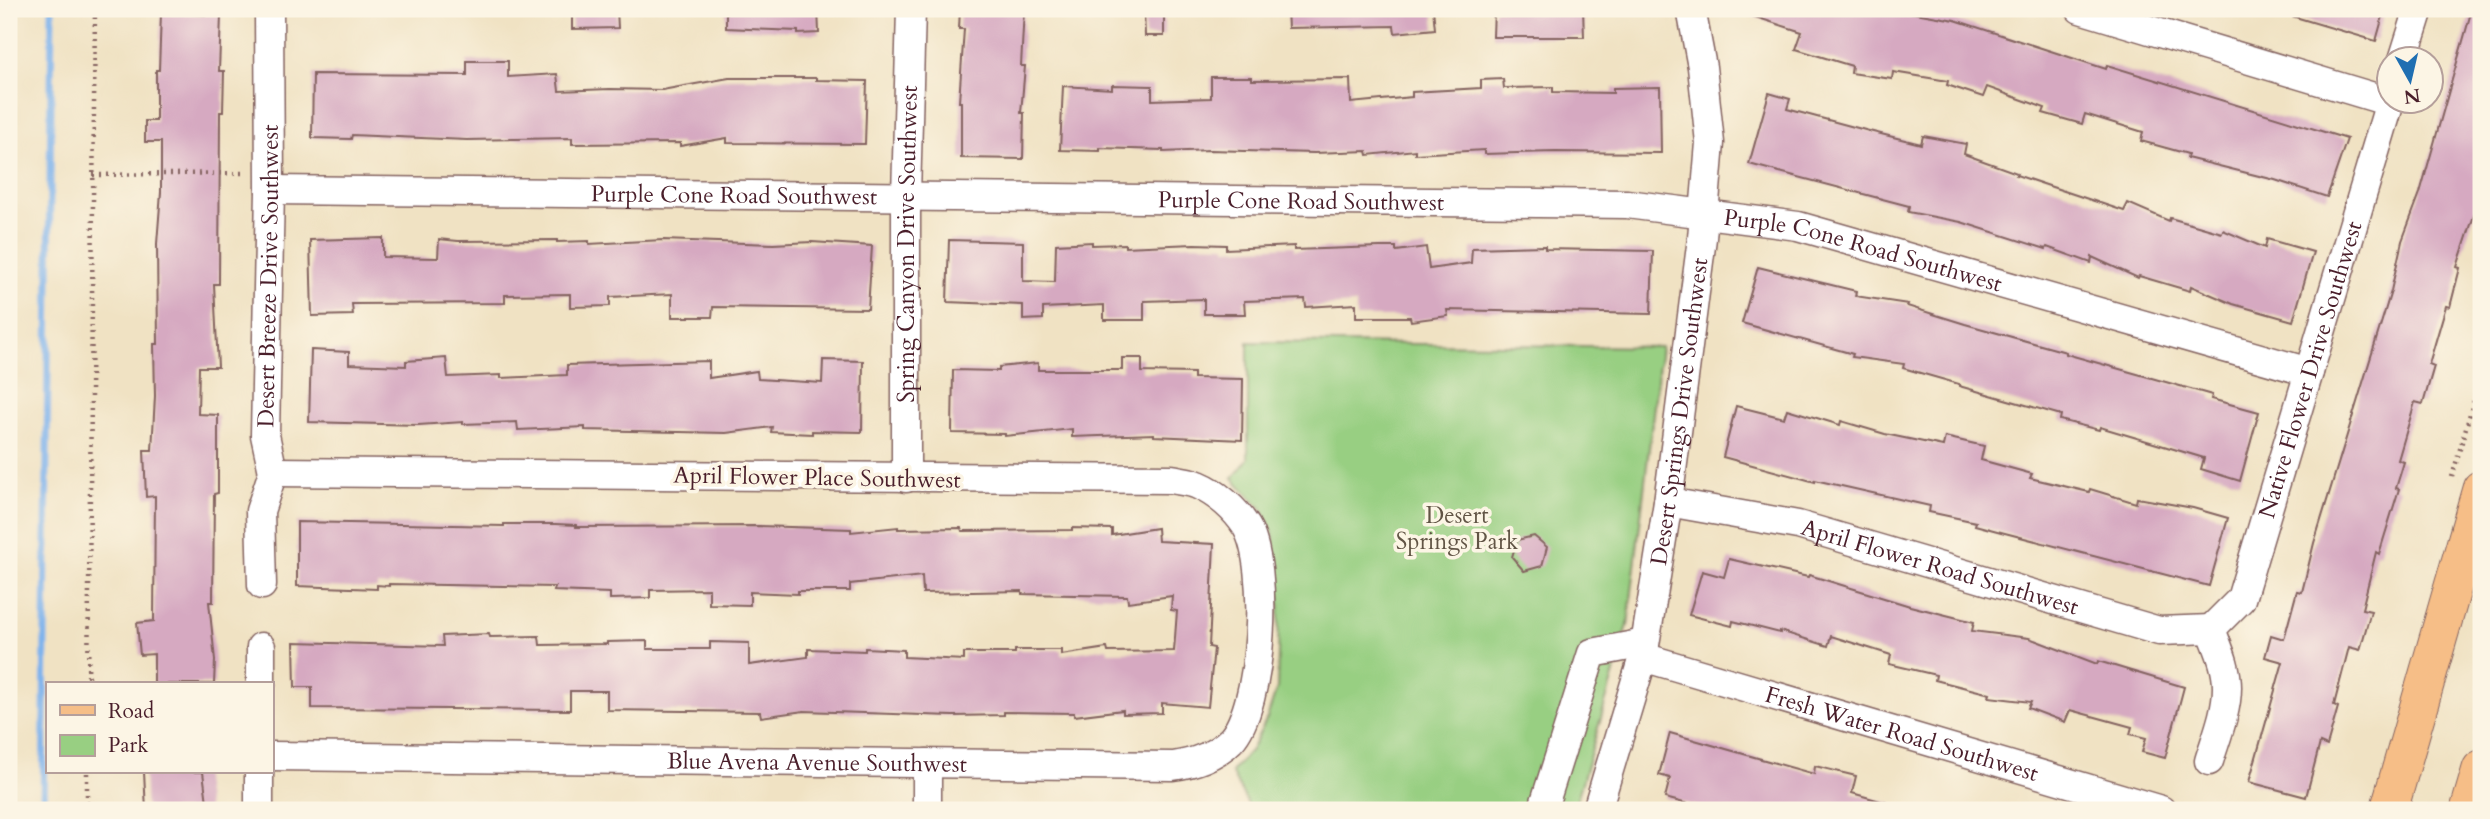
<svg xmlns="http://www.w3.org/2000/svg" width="2490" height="819" viewBox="0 0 2490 819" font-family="Cardo,serif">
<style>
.green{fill:#98cf82;stroke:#717756;stroke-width:2}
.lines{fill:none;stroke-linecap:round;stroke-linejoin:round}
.stream{stroke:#7fb3ec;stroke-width:7}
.building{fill:#d6a9c1}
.minor-casing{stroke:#846360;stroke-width:31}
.major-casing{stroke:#846360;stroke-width:39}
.path{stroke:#846360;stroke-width:4.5;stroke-dasharray:2 5;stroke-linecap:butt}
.minor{stroke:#fff;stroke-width:28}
.major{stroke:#f6be87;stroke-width:37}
.labels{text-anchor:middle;stroke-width:7;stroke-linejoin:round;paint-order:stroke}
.street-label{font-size:23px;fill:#4a1f2b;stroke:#fcf5e5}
.park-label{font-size:23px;fill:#615445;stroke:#fcf5e5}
</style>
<rect width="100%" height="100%" fill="#fcf5e5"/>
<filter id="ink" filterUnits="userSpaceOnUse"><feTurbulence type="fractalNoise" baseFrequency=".0143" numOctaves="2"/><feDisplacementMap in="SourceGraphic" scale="14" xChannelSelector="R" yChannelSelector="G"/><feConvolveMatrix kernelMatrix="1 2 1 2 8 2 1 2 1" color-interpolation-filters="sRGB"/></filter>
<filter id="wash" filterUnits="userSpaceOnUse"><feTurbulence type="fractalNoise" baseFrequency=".00686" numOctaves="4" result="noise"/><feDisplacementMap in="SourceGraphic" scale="28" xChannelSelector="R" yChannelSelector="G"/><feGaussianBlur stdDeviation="1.57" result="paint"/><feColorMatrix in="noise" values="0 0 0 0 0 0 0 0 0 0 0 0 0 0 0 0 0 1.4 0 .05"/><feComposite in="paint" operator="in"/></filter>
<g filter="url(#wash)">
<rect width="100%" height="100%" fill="#f0e2c3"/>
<!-- green -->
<path class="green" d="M1248,342L1661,347L1628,625L1574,810H1251L1231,772L1251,750L1267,718L1277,688L1280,581L1273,534L1262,509L1233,478L1248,459Z"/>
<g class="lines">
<!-- stream -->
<path class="stream" d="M43,810L52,9"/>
</g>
<g id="blocks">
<!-- building -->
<g class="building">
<path d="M572,9H617L618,28L572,29Z"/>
<path d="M726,9H818L819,33L798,34V31L726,28Z"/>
<path d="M960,9H1024L1021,66H1025L1021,113H1024L1023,159L961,158V102H959L964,29H959Z"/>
<path d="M1144,9H1164V36H1145Z"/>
<path d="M1287,9H1433L1435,29L1395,33L1394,26L1288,28Z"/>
<path d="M1494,9H1583L1584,37H1493Z"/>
<path d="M1744,9H1903V11L1955,20L2106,69L2107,65L2347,139L2327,197L2275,180L2187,158L2188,154L2141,141L2143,132L2085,114L2082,124L2043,113L2045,108L1987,87L1983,97L1947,85L1948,81L1893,72L1892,79L1851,73L1852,66L1796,49L1802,32L1743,13Z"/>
<path d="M2285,9H2385L2376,41L2285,14Z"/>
<path d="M2472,9H2481V194L2457,267L2460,268L2450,307L2446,306L2429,364L2434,366L2423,404L2415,402L2398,460L2404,462L2396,488L2399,489L2379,554L2376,552L2362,609L2371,611L2360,650L2349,647L2334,705L2338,707L2327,746L2320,743L2306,797L2249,782L2283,662L2265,657L2271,635L2284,639L2297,591L2302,592L2314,543L2391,291L2402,241L2420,193Z"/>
<path d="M161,13L221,15L219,71H224L223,112H220L219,284H214L218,367H199L198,414L218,415V493L214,494L213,602H209L215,660L214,684H154V654L140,655L137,623L154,621L155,496L146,497L144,450H152L155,396L154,344H158L157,244L161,192V142H145V121H156V70H159Z"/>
<path d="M467,61H508V77L557,74L559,91L610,89L662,90L729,78H816V80L867,81L865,144L727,143V138L680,146V143L572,144V138L467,140L352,135L351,139L312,138L313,74L467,75Z"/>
<path d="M1211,77H1252V80L1350,79L1351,103L1412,97V92L1481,88V80L1503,79L1504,88L1553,87V92L1613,93V88L1660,87L1661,153L1555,152L1484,154V150L1415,154V150L1368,155L1367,151L1314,153L1210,150L1163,152V150L1100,148V151L1060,150L1063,86L1112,89V85L1152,86V100L1211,98Z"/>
<path d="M1769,93L1790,99L1787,109L1869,131L1921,144L1923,136L1966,144L1964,154L2017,173L2016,175L2124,211L2128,203L2169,221L2170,218L2222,233L2223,230L2265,248L2267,239L2313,252L2293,321L2233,304L2191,286L2190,291L2139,276L2138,278L2092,257L2091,263L2047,247L2046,249L1961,222L1908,212L1909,206L1749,164Z"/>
<path d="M383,238V257L438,258L439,239L458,241L557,240V242L589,241V244L663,240L773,244L812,242L872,246L868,309L713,307L712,317H672V294L610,297V306L570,307V294L505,295V303L352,304L353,315L312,316L310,240Z"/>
<path d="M949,240L1023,242V281L1055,282L1056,244L1092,242V245L1125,244V247L1194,244L1226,245V249L1294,246V250L1380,247H1396V251L1426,247L1429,269L1471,263L1472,248L1545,246V249L1653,251L1651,314L1447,310L1448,316L1411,321L1410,317H1356V304L1306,307L1305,299L1244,301L1245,314H1204V299L1144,301V320H1104V305L1043,308V319L1023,320V305L947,302Z"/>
<path d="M1758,267L1856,291L1855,296L1908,304L1907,306L1965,324L2066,352V354L2212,395L2211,399L2259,412L2240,481L2201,469L2204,458L2100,427L2099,430L2060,420L2061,415L1959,386V384L1903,368L1904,364L1852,357L1853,354L1742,323Z"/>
<path d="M311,350L349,352V364L406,366V361L446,358L448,377L501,375V378L567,375V365L709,361V378L757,371L758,379L822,383L823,360L863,361L862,432L812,431V434L771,432L772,427L726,433L585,430V427L518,430L517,422L463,424V422L418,425L309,422Z"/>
<path d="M1122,358H1142V372L1194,373V378L1243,379L1242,440L1154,436V434L1072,437V429L1005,436V434L952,433L953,370L999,371V367L1038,363V370H1122Z"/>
<path d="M1736,406L1784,418L1787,409L1840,425L1841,421L1885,434L1943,446L1945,437L1984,446L1981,460L2032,474L2030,478L2089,492L2090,489L2136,503L2137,498L2193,508L2228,518L2209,586L2001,532L1975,525L1976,522L1929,512L1930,506L1815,480V482L1723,457Z"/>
<path d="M297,522L504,526V524H556L576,525V527L759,526L851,529V532L898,527V529L961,528L962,531L1072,530V528L1112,529V535L1157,528L1158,541L1214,544L1209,647L1214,648L1208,707L1162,703V713L1123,714V710L1074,716V713L1004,712V715L953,716L804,711L761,717L760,712L607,710V691H570V710L312,708V687H295L294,642L443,646L442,636L489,634L490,637L539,636L540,645L607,644V642L647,641V649H710V642L749,643V665L808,657V649L865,651V648L904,650V657L964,660V653H1015V650H1061V655L1107,648L1108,652L1174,651L1177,611L1171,610L1172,596L1128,602L1127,596L1022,594V591L923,593L922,576L850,584V591H798V594L750,592V605L709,604V589L650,590V598L610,599V593L554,591L555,587L389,584V586L377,585V589L297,586Z"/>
<path d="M1534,536L1547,547L1542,566L1524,571L1512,557L1517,540Z"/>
<path d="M1729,559L1808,577L1809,575L1910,606L1974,622L1972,631L2029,638L2097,664L2098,661L2184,687L2165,758L2142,752L2146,738L2130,734L2132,727L2070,710L2065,722L2028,708L2031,702L1989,697L1990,694L1935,680L1936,675L1889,664L1891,655L1831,636L1828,646L1780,631V633L1733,621L1732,626L1689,615L1702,571L1724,577Z"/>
<path d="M1670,733L1814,774L1815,766L1856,776L1852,793L1891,804L1890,810H1711L1665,798L1670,778L1659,775Z"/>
<path d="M144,772H203L208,810H146Z"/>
</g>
</g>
</g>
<g filter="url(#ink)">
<use href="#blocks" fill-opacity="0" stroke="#846360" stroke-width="2"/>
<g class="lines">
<defs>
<g id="minor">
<path d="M2080,9L2390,102"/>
<path d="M2403,60L2419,9"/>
<path id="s1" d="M270,190L1627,204L1798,226L2309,372"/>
<path id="s2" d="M906,478V196L911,9"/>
<path id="s3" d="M1668,502L1798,525L2159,631L2211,629"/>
<path id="s4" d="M262,585L260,511L273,472L265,435L270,190L269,9"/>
<path id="s5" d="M2211,629L2241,599L2390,102"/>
<path id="s6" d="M1643,657L2161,810"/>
<path d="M261,684V647"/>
<path id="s7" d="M271,756L1173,766C1195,763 1215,756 1231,740C1263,706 1270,565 1246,526C1235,509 1217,493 1198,485C1190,481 1180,481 1171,479L273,472"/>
<path d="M2209,761C2216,738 2227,712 2227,687C2227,666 2218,648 2211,629"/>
<path d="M259,810V772"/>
<path d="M927,810V763"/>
<path d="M1548,810L1544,805L1592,653L1645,643"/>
<path id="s8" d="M1597,810L1643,657L1668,502L1702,238L1710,143L1702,67L1691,9"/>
</g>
<g id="major">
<path d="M2389,810L2481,489"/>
<path d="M2469,810L2481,769"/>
</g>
</defs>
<!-- minor casing -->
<use href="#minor" class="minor-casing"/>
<!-- major casing -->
<use href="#major" class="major-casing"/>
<!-- path -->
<g class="path">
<path d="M93,175L244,173"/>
<path d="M2452,477L2481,375"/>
<path d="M88,684L95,9"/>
<path d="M87,810V772"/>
</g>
<!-- minor -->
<use href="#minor" class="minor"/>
<!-- major -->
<use href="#major" class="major"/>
</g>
</g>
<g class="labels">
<!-- street labels -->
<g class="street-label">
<text dy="8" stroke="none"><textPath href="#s1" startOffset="464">Purple Cone Road Southwest</textPath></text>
<text dy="8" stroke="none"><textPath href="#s1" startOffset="1031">Purple Cone Road Southwest</textPath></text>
<text dy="8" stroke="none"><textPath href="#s2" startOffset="234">Spring Canyon Drive Southwest</textPath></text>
<text dy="8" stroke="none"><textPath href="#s1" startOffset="1598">Purple Cone Road Southwest</textPath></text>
<text dy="8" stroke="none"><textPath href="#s4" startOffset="312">Desert Breeze Drive Southwest</textPath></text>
<text dy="8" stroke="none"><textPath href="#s5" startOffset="282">Native Flower Drive Southwest</textPath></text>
<text dy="8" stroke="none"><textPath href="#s8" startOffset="408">Desert Springs Drive Southwest</textPath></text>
<text transform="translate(817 477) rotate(1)" y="8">April Flower Place Southwest</text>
<text dy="8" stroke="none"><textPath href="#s3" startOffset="280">April Flower Road Southwest</textPath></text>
<text dy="8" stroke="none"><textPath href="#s6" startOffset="270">Fresh Water Road Southwest</textPath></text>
<text dy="8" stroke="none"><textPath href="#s7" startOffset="546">Blue Avena Avenue Southwest</textPath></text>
</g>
<!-- park labels -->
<g class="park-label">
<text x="1457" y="523">Desert<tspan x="1457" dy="26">Springs Park</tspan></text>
</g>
</g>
<!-- margin -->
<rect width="2490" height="819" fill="none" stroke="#fcf5e5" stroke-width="35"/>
<!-- legend -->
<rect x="46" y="682" width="228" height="91" fill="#fcf5e5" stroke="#b59f9b" stroke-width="2"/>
<rect x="60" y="705" width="35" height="10" fill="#f6be87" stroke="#b59f9b" stroke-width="2"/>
<text x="108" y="718" font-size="21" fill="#4a1f2b">Road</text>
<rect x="60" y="735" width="35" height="21" fill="#98cf82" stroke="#b59f9b" stroke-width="2"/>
<text x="108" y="752" font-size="21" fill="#4a1f2b">Park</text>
<!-- north arrow -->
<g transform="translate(2410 80) rotate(172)"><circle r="33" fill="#fcf5e5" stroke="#b59f9b" stroke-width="2"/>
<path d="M0-5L12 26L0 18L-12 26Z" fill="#1f6fb2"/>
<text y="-10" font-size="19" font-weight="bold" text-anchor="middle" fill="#4a1f2b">N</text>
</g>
</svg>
